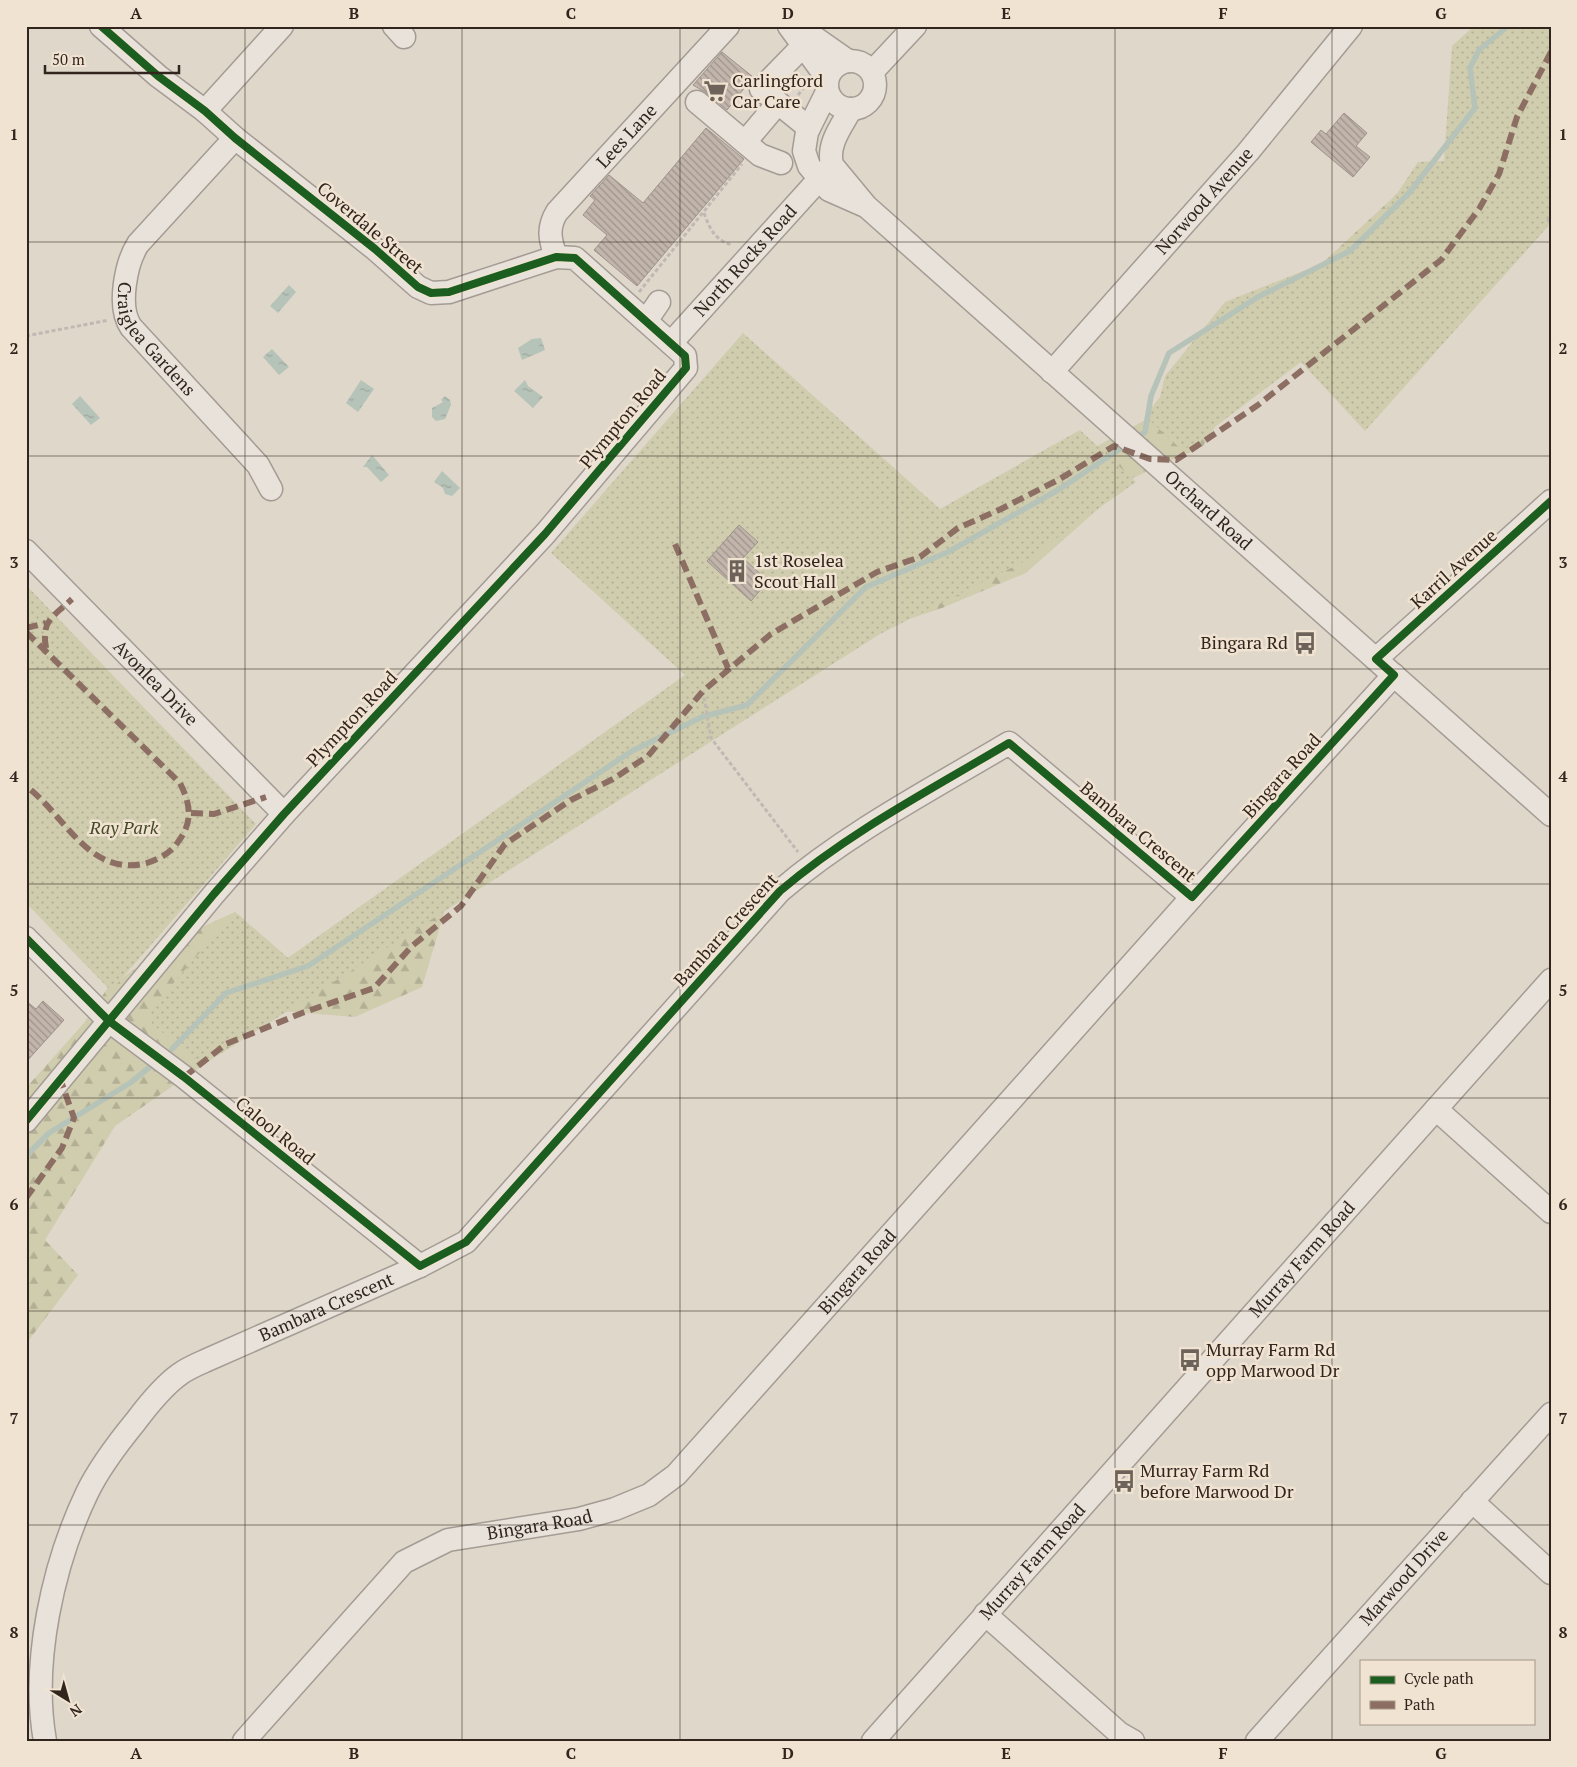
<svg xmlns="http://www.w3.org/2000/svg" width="1577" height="1767" viewBox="0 0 1577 1767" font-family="'PT Serif',serif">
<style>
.forest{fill:url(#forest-firs)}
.park{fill:url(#park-dots)}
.water{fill:url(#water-ripples)}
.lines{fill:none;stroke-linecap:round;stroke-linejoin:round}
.stream{stroke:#b6c3b8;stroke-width:5.5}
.building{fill:url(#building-back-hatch);stroke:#9e938b}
.minor-casing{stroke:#a49c94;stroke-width:25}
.path{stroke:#c0b9b3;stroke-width:3;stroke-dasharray:4 2.5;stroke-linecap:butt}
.minor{stroke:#e8e2db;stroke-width:22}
.quiet{stroke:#8d6e63;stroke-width:6;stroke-dasharray:12 6;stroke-linecap:butt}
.cycleway-casing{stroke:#f0e3d1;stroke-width:11}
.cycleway{stroke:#1b5e20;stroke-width:8}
.grid{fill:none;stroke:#31251e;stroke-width:1;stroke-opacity:0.55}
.labels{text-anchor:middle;stroke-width:5;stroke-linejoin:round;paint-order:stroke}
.poi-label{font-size:18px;fill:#31251e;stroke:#f0e3d1;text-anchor:start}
.street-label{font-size:18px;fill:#31251e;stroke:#f0e3d1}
.park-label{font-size:18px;font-style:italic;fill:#464b27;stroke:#f0e3d1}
.neatline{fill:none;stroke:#31251e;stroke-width:2}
.grid-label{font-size:16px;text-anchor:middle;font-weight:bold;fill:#31251e}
</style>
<defs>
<pattern id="forest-firs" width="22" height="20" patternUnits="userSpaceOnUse" patternTransform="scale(1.25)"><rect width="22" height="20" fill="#d0ccae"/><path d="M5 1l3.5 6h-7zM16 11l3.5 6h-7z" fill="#b3af95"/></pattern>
<pattern id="park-dots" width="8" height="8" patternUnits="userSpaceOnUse" patternTransform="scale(1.25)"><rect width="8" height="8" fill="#d0ccae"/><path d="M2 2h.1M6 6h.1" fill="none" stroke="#b3af95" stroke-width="1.8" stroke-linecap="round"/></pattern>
<pattern id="water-ripples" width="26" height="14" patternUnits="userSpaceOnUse" patternTransform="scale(1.25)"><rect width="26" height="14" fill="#b6c3b8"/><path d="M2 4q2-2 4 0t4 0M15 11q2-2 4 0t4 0" fill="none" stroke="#9da79e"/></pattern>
<pattern id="building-back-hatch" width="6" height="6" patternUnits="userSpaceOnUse" patternTransform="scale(1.25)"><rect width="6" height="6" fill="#c2b5ac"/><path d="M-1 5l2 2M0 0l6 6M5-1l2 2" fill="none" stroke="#9e938b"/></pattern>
</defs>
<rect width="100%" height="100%" fill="#dfd7ca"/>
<!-- forest -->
<path class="forest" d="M1427,166L1488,228L1271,337L1203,446L1133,478L1026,573L942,608L829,646L457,870L422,987L355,1017L268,1010L203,1065L115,1126L45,1240L78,1275L26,1344V1088L84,1023L107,989L176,939L235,912L288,958L686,675L928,537L1164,410Z"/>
<!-- park -->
<g class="park">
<path d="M1474,26H1551V223L1365,431L1301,362L1183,451L1145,416L1160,397L1165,376L1225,302L1341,256L1350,243L1361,248L1418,162L1444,161L1452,46Z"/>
<path d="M743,333L940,509L1080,430L1136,482L1023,562L880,634L203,1065L152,1024L151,1009L235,912L288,958L685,675L551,553Z"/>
<path d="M26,585L256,824L111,991L26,903Z"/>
</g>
<!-- water -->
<g class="water">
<path d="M289,285L296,292L278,313L270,306Z"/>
<path d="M541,338L545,350L522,360L518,348L532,339Z"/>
<path d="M272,349L289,367L279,375L263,357Z"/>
<path d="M361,380L374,389L358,412L346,403Z"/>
<path d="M525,380L528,386L543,397L533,408L514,391Z"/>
<path d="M80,396L100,418L91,425L72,404Z"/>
<path d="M445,396L450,400L451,405L445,419L436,421L432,417V408L443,402L441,400Z"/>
<path d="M372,455L389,475L381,482L367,467H363Z"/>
<path d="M442,471L460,488L452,496L445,494L443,488L434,482Z"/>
</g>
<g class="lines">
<!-- stream -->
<g class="stream">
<path d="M1136,438L1145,432L1151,396L1169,353L1258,297L1350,251L1409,193L1475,108L1470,68L1479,50L1508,26"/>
<path d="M172,1049L226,993L308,966L632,751L702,717L747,705L866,587L948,552L1058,490L1126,445"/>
<path d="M26,1156L49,1133L130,1083L151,1066"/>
</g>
</g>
<!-- building -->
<g class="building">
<path d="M722,52L753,77L727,110L705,92L693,85Z"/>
<path d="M1344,113L1367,133L1356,146L1370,157L1353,177L1311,142L1321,130L1326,134Z"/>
<path d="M706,128L744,159L637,286L594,250L607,235L583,215L595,200L590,196L609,175L643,203Z"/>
<path d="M739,525L758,542L743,558L768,581L751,601L707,561Z"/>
<path d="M26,1001L36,1009L43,1001L64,1020L26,1062Z"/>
</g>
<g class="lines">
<defs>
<g id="minor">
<path d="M394,26L404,37"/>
<path d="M789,26L827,78"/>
<path d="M798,26L848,61"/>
<path d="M802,47L761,89L809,128"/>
<circle cx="851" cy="85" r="24"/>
<path d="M872,72L915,26"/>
<path d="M827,92L807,132L804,151L809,166L829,190L863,205"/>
<path d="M697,102L760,155L781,163"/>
<path id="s1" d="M851,109C841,127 827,144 832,165L866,206L1551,815"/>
<path d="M205,111L282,26"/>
<path id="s2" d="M235,138L138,244C126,263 117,307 131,327L258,465L271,489"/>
<path d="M745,142L778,103"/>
<path id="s3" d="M556,257C550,240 547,228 557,212L728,26"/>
<path d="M646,321L659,302"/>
<path id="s4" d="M671,343L832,165"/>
<path id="s5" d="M1052,372L1248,152L1351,26"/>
<path id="s6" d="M26,551L284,814"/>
<path d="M1376,659L1551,501"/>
<path d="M26,938L109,1021L184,1077L420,1266"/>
<path d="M1436,1109L1551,1212"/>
<path d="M26,1121L214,894L284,814L545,534L686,368L685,356L575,258L556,257L449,292L431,293L418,287L375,249L235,138L205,111L158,76L101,26"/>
<path d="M1472,1501L1551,1573"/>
<path d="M985,1614L1119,1733L1133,1741"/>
<path id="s7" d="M45,1741C31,1663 53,1564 87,1493C99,1468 118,1443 136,1421C148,1405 163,1386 180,1374C188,1368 198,1364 207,1360L420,1266L466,1242L780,891C849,832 932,789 1009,743L1192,897"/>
<path id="s8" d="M244,1741L404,1562L448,1540L579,1519L615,1509L649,1495L676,1475L1192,897L1394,675"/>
<path id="s9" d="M873,1741L1551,980"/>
<path id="s10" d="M1257,1741L1551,1414"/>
</g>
</defs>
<!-- minor casing -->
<use href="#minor" class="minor-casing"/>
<!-- path -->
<g class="path">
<path d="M798,95L805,86"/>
<path d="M704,213C710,229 715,241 733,245"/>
<path d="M1547,219L1551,223"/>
<path d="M639,292L742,164"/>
<path d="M26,336L109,320"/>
<path d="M703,691L711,738L798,852"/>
</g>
<!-- minor -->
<use href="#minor" class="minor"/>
<!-- quiet -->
<g class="quiet">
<path d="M675,544L728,668"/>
<path d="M26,628L46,623"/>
<path d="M26,632L180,783C191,805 193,822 178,842C171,853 159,859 147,863C89,878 66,816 26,786"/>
<path d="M46,648C41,620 53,617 72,599"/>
<path d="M191,813L214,814L266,797"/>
<path d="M184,1077L226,1044L302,1013L374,988L412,946L461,906L505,844L571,800L613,779L648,756L703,691L771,634L877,572L920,557L958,528L1001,509L1058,480L1114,446L1150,459L1176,460L1258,405L1441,260L1479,209L1499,174L1517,117L1551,52"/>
<path d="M26,1198L62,1148L74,1118L61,1081"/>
</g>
<defs>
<g id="cycleway">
<path d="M26,938L109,1021L184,1077L420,1266L466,1242L780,891C849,832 932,789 1009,743L1192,897L1394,675L1376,659L1551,501"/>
<path d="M26,1121L214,894L284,814L545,534L686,368L685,356L575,258L556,257L449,292L431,293L418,287L375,249L235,138L205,111L158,76L101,26"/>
</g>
</defs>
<!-- cycleway casing -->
<use href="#cycleway" class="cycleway-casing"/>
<!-- cycleway -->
<use href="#cycleway" class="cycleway"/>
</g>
<!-- grid -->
<path class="grid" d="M245,26V1741M462,26V1741M680,26V1741M897,26V1741M1115,26V1741M1332,26V1741M26,242H1551M26,456H1551M26,669H1551M26,884H1551M26,1098H1551M26,1311H1551M26,1525H1551"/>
<!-- icons -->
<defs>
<symbol id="supermarket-bare" viewBox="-9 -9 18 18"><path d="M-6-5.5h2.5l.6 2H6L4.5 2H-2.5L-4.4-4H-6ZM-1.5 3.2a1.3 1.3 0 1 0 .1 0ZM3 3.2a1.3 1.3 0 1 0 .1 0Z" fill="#6e635a" stroke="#f0e3d1" stroke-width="2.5" paint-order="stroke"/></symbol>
<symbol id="building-bare" viewBox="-9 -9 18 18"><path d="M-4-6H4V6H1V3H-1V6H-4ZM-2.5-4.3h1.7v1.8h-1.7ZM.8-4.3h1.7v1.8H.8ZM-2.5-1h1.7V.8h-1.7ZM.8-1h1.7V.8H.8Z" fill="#6e635a" stroke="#f0e3d1" stroke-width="2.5" paint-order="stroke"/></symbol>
<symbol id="bus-bare" viewBox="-9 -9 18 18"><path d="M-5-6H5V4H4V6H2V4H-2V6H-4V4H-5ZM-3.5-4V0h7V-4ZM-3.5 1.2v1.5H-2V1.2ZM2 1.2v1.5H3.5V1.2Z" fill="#6e635a" stroke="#f0e3d1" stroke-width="2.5" paint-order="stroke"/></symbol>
</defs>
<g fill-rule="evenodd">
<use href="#supermarket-bare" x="699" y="75" width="32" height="32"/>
<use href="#building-bare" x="721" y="555" width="32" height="32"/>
<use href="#bus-bare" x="1289" y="627" width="32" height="32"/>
<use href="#bus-bare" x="1174" y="1344" width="32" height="32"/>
<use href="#bus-bare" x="1108" y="1465" width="32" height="32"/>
</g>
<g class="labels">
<!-- poi labels -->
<g class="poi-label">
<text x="732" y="87">Carlingford<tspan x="732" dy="21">Car Care</tspan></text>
<text x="754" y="567">1st Roselea<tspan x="754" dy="21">Scout Hall</tspan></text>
<text x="1288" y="649" text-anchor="end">Bingara Rd</text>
<text x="1206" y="1356">Murray Farm Rd<tspan x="1206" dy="21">opp Marwood Dr</tspan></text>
<text x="1140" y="1477">Murray Farm Rd<tspan x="1140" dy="21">before Marwood Dr</tspan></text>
</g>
<!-- street labels -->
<g class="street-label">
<text dy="6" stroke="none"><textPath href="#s3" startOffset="150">Lees Lane</textPath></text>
<text dy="6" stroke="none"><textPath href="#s5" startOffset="229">Norwood Avenue</textPath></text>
<text transform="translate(370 228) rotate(40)" y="6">Coverdale Street</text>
<text dy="6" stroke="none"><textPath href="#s4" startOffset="111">North Rocks Road</textPath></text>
<text dy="6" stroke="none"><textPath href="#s2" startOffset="252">Craiglea Gardens</textPath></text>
<text transform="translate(623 419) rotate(-50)" y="6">Plympton Road</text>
<text dy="6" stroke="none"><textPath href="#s1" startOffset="572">Orchard Road</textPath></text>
<text transform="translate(1454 569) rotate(-42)" y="6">Karril Avenue</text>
<text dy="6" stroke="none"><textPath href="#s6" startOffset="185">Avonlea Drive</textPath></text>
<text transform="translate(352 719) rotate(-47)" y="6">Plympton Road</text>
<text transform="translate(1282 776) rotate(-48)" y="6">Bingara Road</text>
<text transform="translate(1138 832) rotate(40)" y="6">Bambara Crescent</text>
<text transform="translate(726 930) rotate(-48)" y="6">Bambara Crescent</text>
<text transform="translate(275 1131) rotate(39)" y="6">Calool Road</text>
<text dy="6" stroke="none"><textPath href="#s9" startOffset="645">Murray Farm Road</textPath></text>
<text dy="6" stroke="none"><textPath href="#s8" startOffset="802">Bingara Road</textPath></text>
<text dy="6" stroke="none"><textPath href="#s7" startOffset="568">Bambara Crescent</textPath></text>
<text dy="6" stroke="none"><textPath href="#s8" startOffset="382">Bingara Road</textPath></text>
<text dy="6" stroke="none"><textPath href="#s9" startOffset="240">Murray Farm Road</textPath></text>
<text dy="6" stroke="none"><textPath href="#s10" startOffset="220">Marwood Drive</textPath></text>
</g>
<!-- park labels -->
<g class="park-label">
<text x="124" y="834">Ray Park</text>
</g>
</g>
<!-- border -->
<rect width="1577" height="1767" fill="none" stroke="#f0e3d1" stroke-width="55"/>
<!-- legend -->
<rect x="1360" y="1660" width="175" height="65" fill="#f0e3d1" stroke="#a49789"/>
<rect x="1370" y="1676" width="25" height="8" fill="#1b5e20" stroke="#a49789"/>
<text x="1404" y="1684" font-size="15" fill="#31251e">Cycle path</text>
<rect x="1370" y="1701" width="25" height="8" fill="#8d6e63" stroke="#a49789"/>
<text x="1404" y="1710" font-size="15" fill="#31251e">Path</text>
<!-- north arrow -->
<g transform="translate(68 1700) rotate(143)" stroke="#f0e3d1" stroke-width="4" paint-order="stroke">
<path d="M0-4L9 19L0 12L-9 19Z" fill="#31251e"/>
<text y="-8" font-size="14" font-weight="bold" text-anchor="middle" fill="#31251e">N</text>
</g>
<!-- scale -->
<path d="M45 65v8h134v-8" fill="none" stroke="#31251e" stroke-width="2.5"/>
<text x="52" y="65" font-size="15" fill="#31251e" stroke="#f0e3d1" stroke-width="4" paint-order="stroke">50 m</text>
<rect x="28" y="28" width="1522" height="1712" class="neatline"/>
<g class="grid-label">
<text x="136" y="19">A</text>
<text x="354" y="19">B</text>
<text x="571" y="19">C</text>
<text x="788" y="19">D</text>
<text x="1006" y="19">E</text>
<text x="1223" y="19">F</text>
<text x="1441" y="19">G</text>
<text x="14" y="140">1</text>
<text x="1563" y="140">1</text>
<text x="14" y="354">2</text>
<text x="1563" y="354">2</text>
<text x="14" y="568">3</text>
<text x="1563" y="568">3</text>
<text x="14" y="782">4</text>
<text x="1563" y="782">4</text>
<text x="14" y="996">5</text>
<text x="1563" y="996">5</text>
<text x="14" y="1210">6</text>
<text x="1563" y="1210">6</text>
<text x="14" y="1424">7</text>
<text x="1563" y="1424">7</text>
<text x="14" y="1638">8</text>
<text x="1563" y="1638">8</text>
<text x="136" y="1759">A</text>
<text x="354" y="1759">B</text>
<text x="571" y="1759">C</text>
<text x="788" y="1759">D</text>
<text x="1006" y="1759">E</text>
<text x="1223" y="1759">F</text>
<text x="1441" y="1759">G</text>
</g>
</svg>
